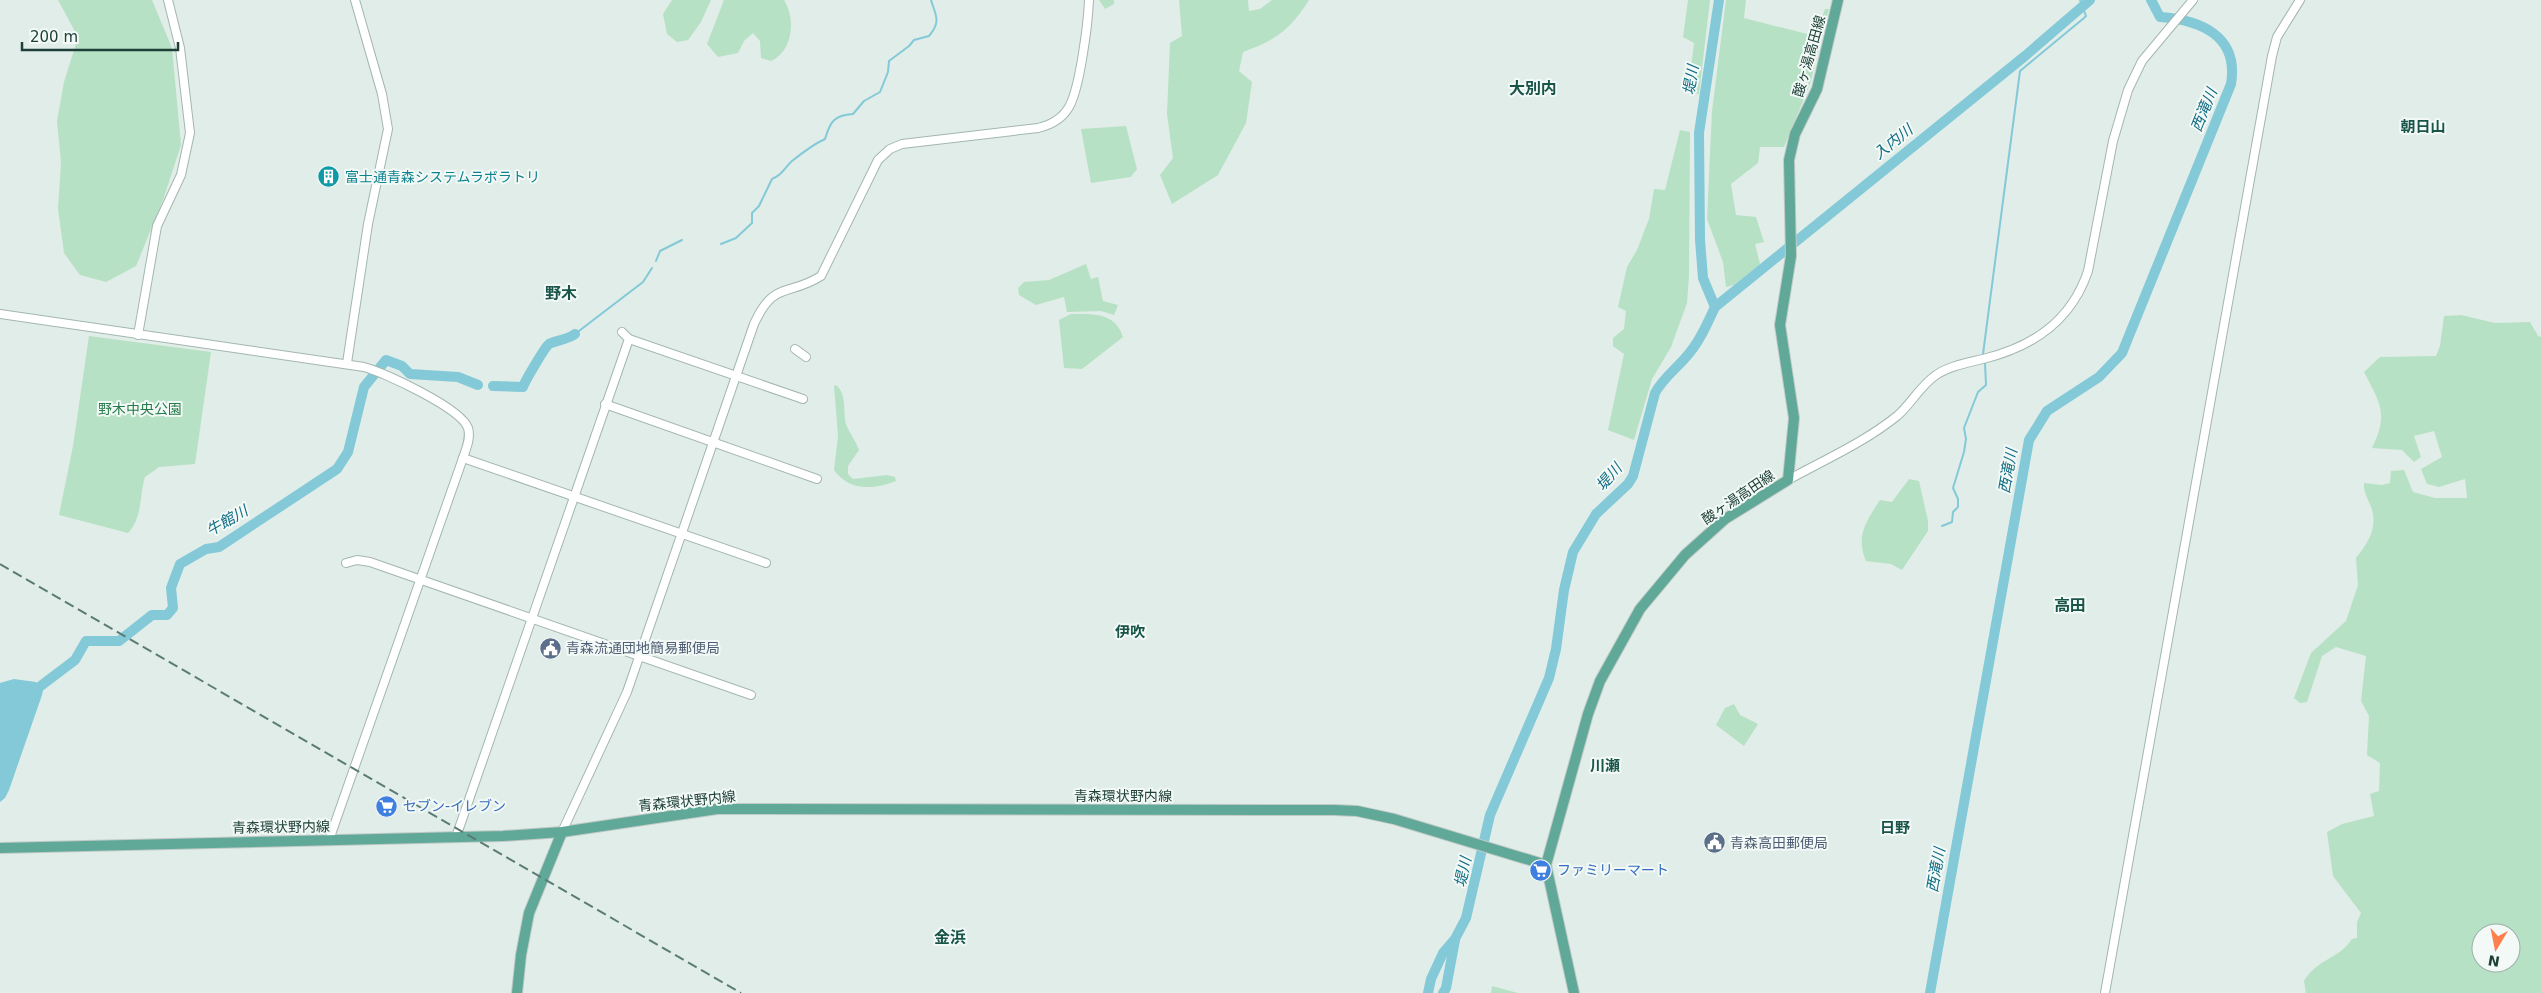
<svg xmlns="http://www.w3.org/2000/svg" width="2541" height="993" viewBox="0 0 2541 993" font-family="'DejaVu Sans','Noto Sans JP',sans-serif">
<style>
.green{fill:#b7e1c4;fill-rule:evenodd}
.water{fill:#83c9d8}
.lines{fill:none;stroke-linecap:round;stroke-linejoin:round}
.stream{stroke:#83c9d8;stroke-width:2}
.river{stroke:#83c9d8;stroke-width:10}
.minor-casing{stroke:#a3b6b0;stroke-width:10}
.major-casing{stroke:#c0cac7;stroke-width:12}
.minor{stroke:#fff;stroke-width:8}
.major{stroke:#60a898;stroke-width:10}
.rail{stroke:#5a7c74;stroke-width:2;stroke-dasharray:10 5;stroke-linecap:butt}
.labels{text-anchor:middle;stroke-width:4;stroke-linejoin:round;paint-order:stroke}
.street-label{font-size:14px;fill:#1f4038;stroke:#f2f9f6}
.culture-label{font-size:14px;fill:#0d838f;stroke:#f2f9f6;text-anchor:start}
.park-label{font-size:14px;fill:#257b49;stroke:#f2f9f6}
.service-label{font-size:14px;fill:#4e5e75;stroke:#f2f9f6;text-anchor:start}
.shop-label{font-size:14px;fill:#366cbe;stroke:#f2f9f6;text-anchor:start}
.water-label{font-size:15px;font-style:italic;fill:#126c83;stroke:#f2f9f6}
.neighbourhood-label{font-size:15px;font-weight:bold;fill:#195448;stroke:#f2f9f6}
.quarter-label{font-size:16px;font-weight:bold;fill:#195448;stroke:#f2f9f6}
</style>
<rect width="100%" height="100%" fill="#e1ede8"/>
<!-- green -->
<g class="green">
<path d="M58,0H152L172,48L181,145L163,200L136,266L106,282L80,275L64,253L58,209L61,162L57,121L64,82L78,37Z"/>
<path d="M672,0H711L701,22L688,40L677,42L667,34L663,14Z"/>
<path d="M724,0H784C796,19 793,51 771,61L761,58L760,41L753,33L744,41L738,53L718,57L707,44Z"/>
<path d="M1099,0H1114V4L1105,9Z"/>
<path d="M1179,0H1248L1249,11L1260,9L1272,0H1309C1290,30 1276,40 1243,52L1239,71L1252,82L1246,123L1218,175L1172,204L1160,175L1173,158L1167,114L1170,43L1182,36Z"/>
<path d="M1688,0H1710L1699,94L1688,93L1694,43L1683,37Z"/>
<path d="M1726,0H1746L1744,18L1815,36L1825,9H1829L1810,84L1784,147H1760L1758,163L1731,184L1736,215L1756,217L1764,242L1755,244L1760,264L1734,285L1726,287L1723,262L1707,219L1712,111Z"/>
<path d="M1126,126L1137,169L1131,177L1091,183L1081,129Z"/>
<path d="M1680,130L1690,132L1689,276L1687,303L1671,347L1652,379L1634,440L1608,430L1624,354L1613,346V338L1624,329L1626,311L1618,307L1627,267L1637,250L1649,219L1654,189L1665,190Z"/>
<path d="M1086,264L1091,279L1098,277L1103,301L1118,305L1114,315L1101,311L1067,312L1064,297L1036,305L1019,295L1018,288L1024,282L1049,280Z"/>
<path d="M1071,314C1093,314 1115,312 1123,337L1082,369L1064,368L1059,320Z"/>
<path d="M2461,315L2495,323L2530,322L2538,336L2541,337V993H2306L2304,981C2317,959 2339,959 2352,939L2357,938V922L2361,913L2333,876L2327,832L2342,824L2374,816L2370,794L2379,791L2380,763L2367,755L2369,716L2361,701L2366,656L2336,647L2322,656L2307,702L2300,703L2294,698L2311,653L2346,621L2358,585L2356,558C2366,545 2376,532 2373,514C2371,502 2363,495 2364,483L2382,485L2390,483L2391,471L2404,470L2413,492L2435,498H2467L2465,479L2439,487L2427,484L2421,469L2442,457L2434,431L2414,436L2421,457L2414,462L2402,450L2372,448C2389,414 2380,403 2364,372L2380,357L2436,356L2440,346L2444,316ZM2481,933H2511V963H2481Z"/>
<path d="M89,336L211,352L195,464L159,467L145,477C139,496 143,517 128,533L59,515L73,446Z"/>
<path d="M836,385C847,394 843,412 846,424C849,433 856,441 859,450L848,466V474L853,479L887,475L895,477L896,481C873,490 849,491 834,470L838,436L834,386Z"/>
<path d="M1909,479L1919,481L1928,521V531L1902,570L1891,564L1866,561C1855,536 1867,520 1880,500L1892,502Z"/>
<path d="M1734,704L1740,715L1758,724L1744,746L1716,725L1725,708Z"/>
<path d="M1492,986L1518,993H1491Z"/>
</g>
<!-- water -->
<path class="water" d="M14,679L36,682L43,690L42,695L9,790L5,798L0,802V683Z"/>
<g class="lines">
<!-- stream -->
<g class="stream">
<path d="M721,244L736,238L752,223V213L759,206L772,179C783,175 784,168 792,161C802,153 814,144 825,139C830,122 834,115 853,114L864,101L880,92L888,72L889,61L909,46L914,40L929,36C942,21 935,14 931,0"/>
<path d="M656,261L660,251L682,240"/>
<path d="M575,334L643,282L652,268"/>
<path d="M1983,354L2020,71L2084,18L2086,16L2080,0"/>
<path d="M1942,526L1952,522L1953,512L1958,507V499L1953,488L1964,452L1966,439L1964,428L1978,392L1986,385L1985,363"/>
</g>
<!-- river -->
<g class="river">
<path d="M1715,307L2025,56L2090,0"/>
<path d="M493,386L523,387C525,381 545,347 549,344C557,340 567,340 575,334"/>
<path d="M32,697L38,688L75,660L86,641H119L152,615H167L173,608L171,588L180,564L206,549L219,547L337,469L348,452L364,387L386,360L402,366L410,374L458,377L478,385"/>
<path d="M1428,993L1431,979L1443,953L1455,939L1466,918L1490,815L1549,678L1556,649L1564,590L1573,552L1596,514L1628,484L1633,476L1655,393C1663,378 1675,370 1686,357C1699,343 1707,324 1715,307L1703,278L1700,240L1699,133L1719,0"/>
<path d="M1443,993L1446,988L1455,940"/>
<path d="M1930,993L2029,440L2047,411L2099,377L2122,353L2231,84C2239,36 2201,20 2160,17L2151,0"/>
</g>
<defs>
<g id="minor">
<path d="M0,314L364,367C385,373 461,408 468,428C471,438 466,449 463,458L329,840"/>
<path d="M138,335L157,226L181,175L190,133L180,48L168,0"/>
<path d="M629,339L803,399"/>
<path d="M795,349L806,357"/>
<path d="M347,363L368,224L388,129L382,94L355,0"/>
<path d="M605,404L817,479"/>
<path d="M463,458L766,563"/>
<path d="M1788,480C1824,460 1865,442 1897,416C1911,404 1920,386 1936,375C1949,366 1967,363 1983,359C2032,347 2071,322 2088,271L2113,141L2128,90L2142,61L2193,0"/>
<path d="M346,563L357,560L370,562L751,695"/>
<path d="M562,832L627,692L754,324C774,280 788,297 821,276L878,160L890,149L902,144L1038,128C1051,125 1062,119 1069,107C1080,88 1088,23 1089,0"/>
<path d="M456,837L629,339L622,332"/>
<path d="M2105,993L2272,56L2277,37L2300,0"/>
</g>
<g id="major">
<path d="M0,848L503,836L562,832L717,809L1334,810L1357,811L1394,819L1546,865"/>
<path d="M517,993L521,955L529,913L562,832"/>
<path d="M1574,993L1546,865L1588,714L1600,681L1640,609L1685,555L1725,519L1788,480L1794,418L1780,325L1791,256L1789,160L1795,134L1817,89L1838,0"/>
</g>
</defs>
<!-- minor casing -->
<use href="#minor" class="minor-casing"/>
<!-- major casing -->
<use href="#major" class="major-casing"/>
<!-- minor -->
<use href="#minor" class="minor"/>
<!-- major -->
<use href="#major" class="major"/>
<!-- rail -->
<path class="rail" d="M0,564L741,993"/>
</g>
<!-- icons -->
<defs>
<symbol id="building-disc" viewBox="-11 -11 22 22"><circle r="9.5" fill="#0f9aa8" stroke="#f2f9f6"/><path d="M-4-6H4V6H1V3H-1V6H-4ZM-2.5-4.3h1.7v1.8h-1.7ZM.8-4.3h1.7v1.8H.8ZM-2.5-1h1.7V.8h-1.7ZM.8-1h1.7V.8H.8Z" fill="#fff"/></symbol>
<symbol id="civic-disc" viewBox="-11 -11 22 22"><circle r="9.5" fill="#5c6f8a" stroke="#f2f9f6"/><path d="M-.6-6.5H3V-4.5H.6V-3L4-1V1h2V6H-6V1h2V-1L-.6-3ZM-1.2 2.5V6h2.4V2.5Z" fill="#fff"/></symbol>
<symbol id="supermarket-disc" viewBox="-11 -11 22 22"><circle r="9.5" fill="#3f7fe0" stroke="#f2f9f6"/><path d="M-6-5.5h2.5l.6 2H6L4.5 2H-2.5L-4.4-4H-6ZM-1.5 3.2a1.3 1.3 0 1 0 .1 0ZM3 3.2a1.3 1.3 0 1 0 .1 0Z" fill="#fff"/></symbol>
</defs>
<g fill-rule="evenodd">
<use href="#building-disc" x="316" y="164" width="25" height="25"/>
<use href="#civic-disc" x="538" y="636" width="25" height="25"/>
<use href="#supermarket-disc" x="374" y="794" width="25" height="25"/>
<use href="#civic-disc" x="1702" y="830" width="25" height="25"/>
<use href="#supermarket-disc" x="1528" y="858" width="25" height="25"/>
</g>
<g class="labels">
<!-- street labels -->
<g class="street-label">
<text transform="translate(1809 56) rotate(-74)" y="5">酸ヶ湯高田線</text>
<text transform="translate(1738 497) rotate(-34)" y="5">酸ヶ湯高田線</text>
<text x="1123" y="801">青森環状野内線</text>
<text transform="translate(687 801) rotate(-6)" y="5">青森環状野内線</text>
<text transform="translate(281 827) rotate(-1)" y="5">青森環状野内線</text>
</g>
<!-- culture labels -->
<g class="culture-label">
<text x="345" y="182">富士通青森システムラボラトリ</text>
</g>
<!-- park labels -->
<g class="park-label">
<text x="140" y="414">野木中央公園</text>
</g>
<!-- service labels -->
<g class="service-label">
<text x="566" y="653">青森流通団地簡易郵便局</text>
<text x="1730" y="848">青森高田郵便局</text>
</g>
<!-- shop labels -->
<g class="shop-label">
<text x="403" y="811">セブン-イレブン</text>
<text x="1557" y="875">ファミリーマート</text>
</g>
<!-- water labels -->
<g class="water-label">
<text transform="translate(1691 80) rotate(-81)" y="5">堤川</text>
<text transform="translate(2204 110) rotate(-68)" y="5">西滝川</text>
<text transform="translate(1893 142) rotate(-39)" y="5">入内川</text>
<text transform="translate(2008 471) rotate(-80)" y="5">西滝川</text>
<text transform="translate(1609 477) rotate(-49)" y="5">堤川</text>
<text transform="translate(227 521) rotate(-30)" y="5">牛館川</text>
<text transform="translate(1936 870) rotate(-80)" y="5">西滝川</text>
<text transform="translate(1463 872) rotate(-78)" y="5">堤川</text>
</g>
<!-- neighbourhood labels -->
<g class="neighbourhood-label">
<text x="2423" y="132">朝日山</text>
<text x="1130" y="637">伊吹</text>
<text x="1605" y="771">川瀬</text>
<text x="1895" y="833">日野</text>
</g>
<!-- quarter labels -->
<g class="quarter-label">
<text x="1533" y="94">大別内</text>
<text x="561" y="299">野木</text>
<text x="2070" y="611">高田</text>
<text x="950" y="943">金浜</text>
</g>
</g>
<!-- north arrow -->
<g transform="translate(2496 948) rotate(190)"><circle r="24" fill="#f2f9f6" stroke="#9eafaa"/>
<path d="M0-4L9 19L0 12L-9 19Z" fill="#ff7e4d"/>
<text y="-8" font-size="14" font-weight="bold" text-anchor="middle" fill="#1f4038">N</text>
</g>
<!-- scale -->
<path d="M22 42v8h156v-8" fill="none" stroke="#1f4038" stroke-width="2.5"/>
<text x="30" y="42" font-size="15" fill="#1f4038" stroke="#f2f9f6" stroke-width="4" paint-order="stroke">200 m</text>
</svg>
